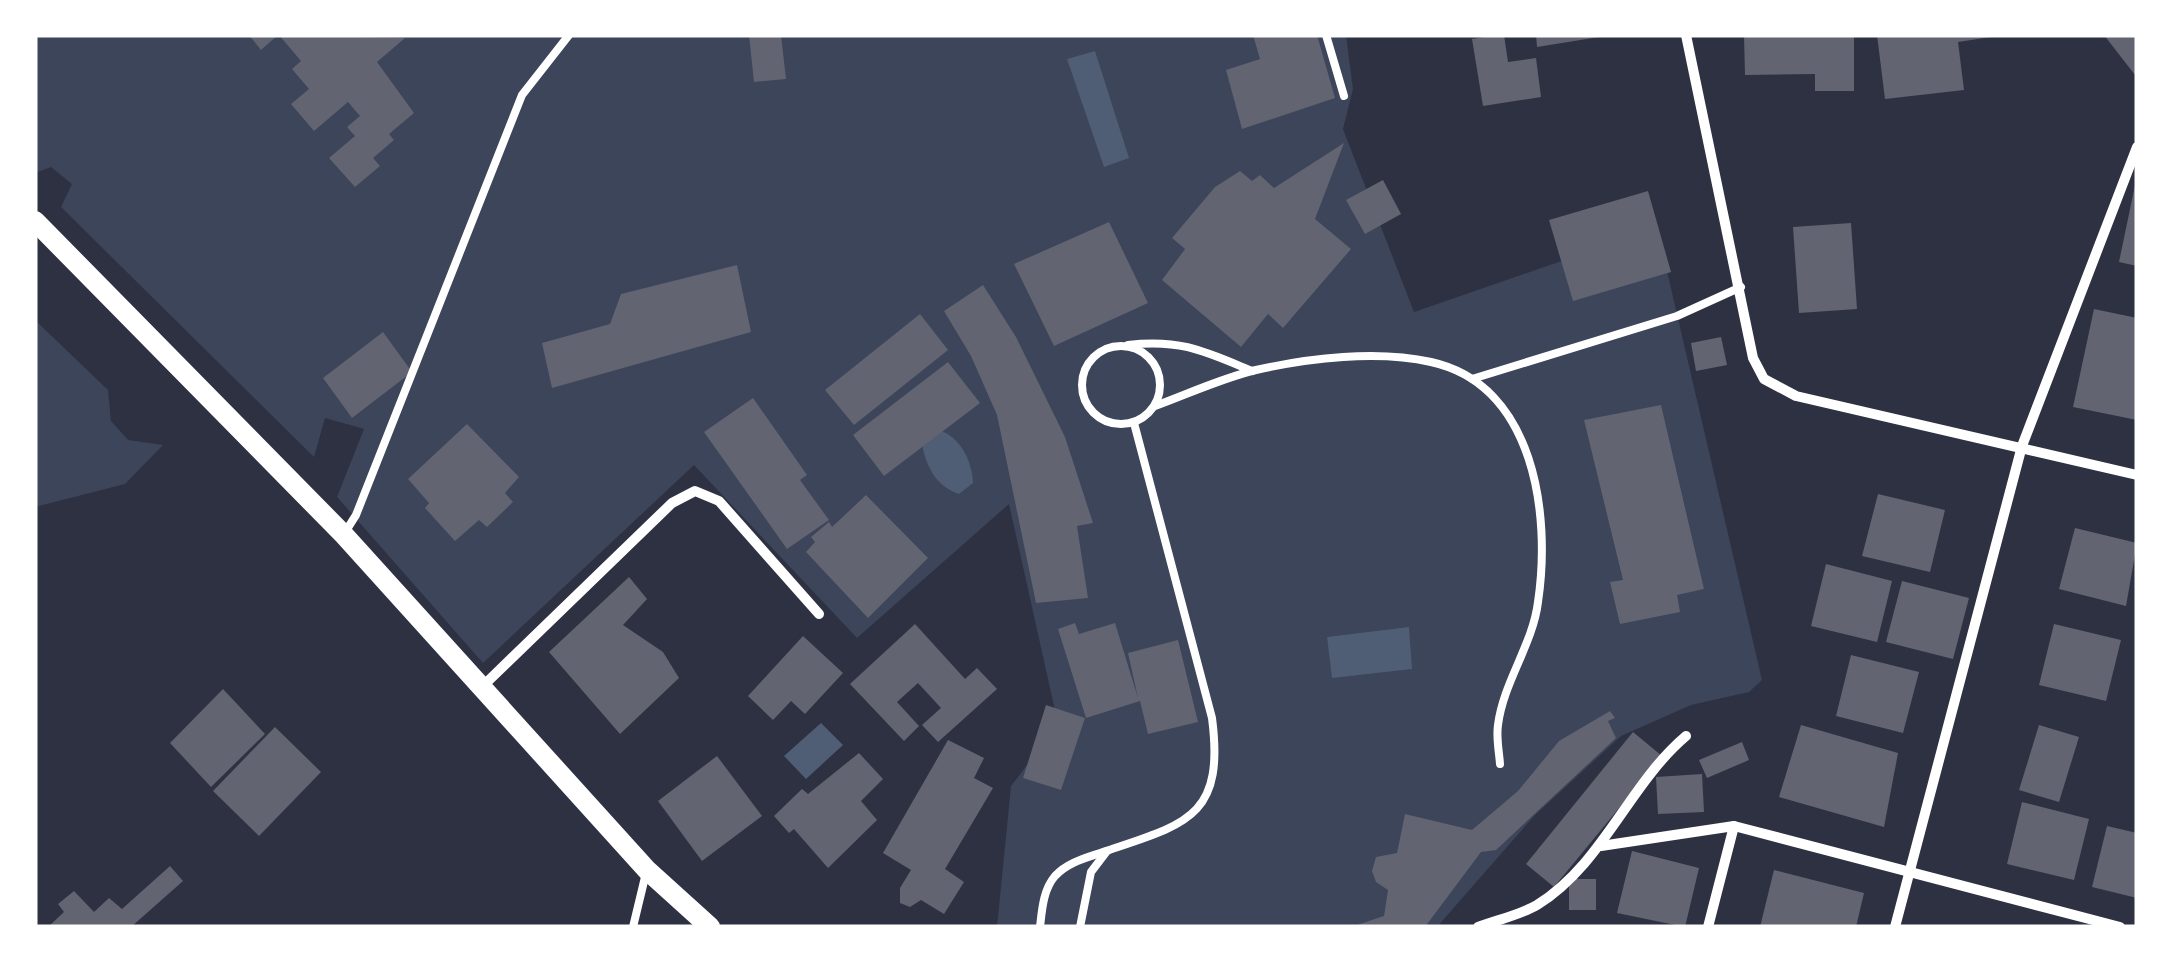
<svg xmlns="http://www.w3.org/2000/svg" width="2172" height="962" viewBox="0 0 2172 962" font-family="Merriweather,serif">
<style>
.green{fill:#3c4559}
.water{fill:#4f5d75}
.building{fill:#626471}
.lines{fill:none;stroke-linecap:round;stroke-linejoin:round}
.service{stroke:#fff;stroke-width:8}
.minor{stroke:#fff;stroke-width:10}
.secondary{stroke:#fff;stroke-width:20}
</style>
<rect width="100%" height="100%" fill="#2d3142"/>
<!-- green -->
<g class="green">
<path d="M35,35H1346L1353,89L1343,129L1414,312L1657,228L1762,680L1749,692L1691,705L1621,736L1534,816L1437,927H997L1011,786L1058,724L1009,504L857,638L694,465L483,663L337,497L364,429L325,418L314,457L61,207L72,184L51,167L35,173Z"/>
<path d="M35,320L108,390L111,421L128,440L163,445L125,484L35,507Z"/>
</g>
<!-- water -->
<g class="water">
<path d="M1095,51L1129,158L1104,167L1067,59Z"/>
<path d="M934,429C959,433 972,460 973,483L959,494C936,486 927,468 922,445Z"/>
<path d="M1409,627L1412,669L1332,678L1327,637Z"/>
<path d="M821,723L843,745L806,779L784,756Z"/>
</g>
<!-- building -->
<g class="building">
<path d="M249,35H278L261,50Z"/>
<path d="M279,35L405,38L377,62L414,113L389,134L394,140L373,158L380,166L355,187L329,158L355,136L347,127L360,116L348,102L314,131L291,104L309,89L292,69L301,61Z"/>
<path d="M749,35H781L786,79L754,82Z"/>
<path d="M1253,35H1317L1335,98L1242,129L1226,70L1260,59Z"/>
<path d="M1497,35H1504L1508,62L1536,58L1541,97L1483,106L1472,39Z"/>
<path d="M1536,35H1599V37L1537,47Z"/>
<path d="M1744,35H1854V91H1815V74L1745,75Z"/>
<path d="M1877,35H1991V37L1958,42L1964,90L1885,99Z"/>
<path d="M2104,35H2137V73L2135,75Z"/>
<path d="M1344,143L1315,219L1351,249L1283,328L1268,314L1241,347L1162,280L1185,249L1172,238L1215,187L1240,171L1252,181L1260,175L1274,188Z"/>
<path d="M1383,180L1401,214L1365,234L1346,200Z"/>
<path d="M2135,185H2137V266L2119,262Z"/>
<path d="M1648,191L1671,272L1573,301L1549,220Z"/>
<path d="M1109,222L1148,303L1054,346L1014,264Z"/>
<path d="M1851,223L1857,309L1799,313L1793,227Z"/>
<path d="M737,265L751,332L552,388L542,343L610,324L621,294Z"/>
<path d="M983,285L1016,337L1065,437L1093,523L1077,526L1088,598L1036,603L997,415L971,356L944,311Z"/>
<path d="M2094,309L2137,318V420L2073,407Z"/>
<path d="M920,314L948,350L854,425L825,390Z"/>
<path d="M383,332L412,372L352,418L323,378Z"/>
<path d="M1721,337L1727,365L1696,371L1691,343Z"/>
<path d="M948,362L980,403L884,476L853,435Z"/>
<path d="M753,398L807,475L800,480L829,520L787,549L704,432Z"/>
<path d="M1661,405L1704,589L1677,595L1680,612L1620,624L1610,582L1623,580L1584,420Z"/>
<path d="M467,424L519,477L505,493L513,502L487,527L479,520L455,541L425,508L429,503L408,479Z"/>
<path d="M1878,494L1945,510L1930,572L1862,556Z"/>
<path d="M866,495L928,558L868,618L806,552L815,542L811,537L829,522L832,527Z"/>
<path d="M2075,528L2137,543L2126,606L2059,589Z"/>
<path d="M1826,564L1892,581L1877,642L1811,626Z"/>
<path d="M629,577L647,599L623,625L663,652L679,678L620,734L549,652Z"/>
<path d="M1902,581L1969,598L1953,659L1886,642Z"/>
<path d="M1075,623L1079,634L1115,623L1138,698L1128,653L1178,640L1198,722L1148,734L1140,701L1086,718L1058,629Z"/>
<path d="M915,624L965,679L977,668L997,689L938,742L922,725L941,708L918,683L897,702L919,726L904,741L850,684Z"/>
<path d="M2054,624L2121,640L2106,701L2039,685Z"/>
<path d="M803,636L843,673L805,714L791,701L773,720L748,696Z"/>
<path d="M1851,655L1919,672L1903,733L1836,716Z"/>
<path d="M223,689L265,734L211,787L170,743Z"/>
<path d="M1046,705L1085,718L1061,790L1023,778Z"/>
<path d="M1610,711L1615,718L1608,721L1616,738L1496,850L1481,852L1425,927H1351L1384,916L1388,890L1376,882L1372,871L1376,857L1397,853L1405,814L1472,830L1518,791L1559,741Z"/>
<path d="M1801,725L1898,753L1884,827L1779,797Z"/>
<path d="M2039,725L2079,737L2059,802L2019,790Z"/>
<path d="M275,727L321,772L259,836L213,791Z"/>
<path d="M1633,732L1662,756L1554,887L1526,864Z"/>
<path d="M948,740L984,758L974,778L993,788L945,869L964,882L944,914L921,900L910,907L900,903V888L911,870L883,853Z"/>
<path d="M1742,742L1749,760L1707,778L1699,760Z"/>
<path d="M859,753L883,779L861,801L877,820L828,868L794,829L789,833L774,816L802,789L808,794Z"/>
<path d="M717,756L762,816L702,861L658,801Z"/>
<path d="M1702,774L1704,812L1658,814L1656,777Z"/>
<path d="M2022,802L2089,819L2074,880L2007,864Z"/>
<path d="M2107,826L2137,833V898L2092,887Z"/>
<path d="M1632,851L1699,868L1685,927L1617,913Z"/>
<path d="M170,866L183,881L131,927H48L64,912L58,904L74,891L94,912L109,898L122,909Z"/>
<path d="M1774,870L1864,893L1856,927H1760Z"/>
<rect x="1569" y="879" width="27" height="31"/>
</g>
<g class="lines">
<!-- service -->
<g class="service">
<path d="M1326,35L1344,96"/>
<path d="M1128,345C1181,339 1204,351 1252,371"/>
<circle cx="1121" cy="385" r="39"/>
<path d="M1472,379L1677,316L1741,287"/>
<path d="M1155,406C1188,394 1222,378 1256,370C1309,358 1377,350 1431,362C1535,385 1551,515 1538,602C1533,644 1503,683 1498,725C1496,737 1499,751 1500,764"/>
<path d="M344,534L356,515L522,95L569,35"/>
<path d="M633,927L646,873"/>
<path d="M1040,927C1042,910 1043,890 1055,876C1068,862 1086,858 1103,852C1186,824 1225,818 1212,718L1134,423"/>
<path d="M1080,927L1091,872L1107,851"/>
</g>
<!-- minor -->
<g class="minor">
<path d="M1686,35L1753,358L1764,379L1796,396L2137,475"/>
<path d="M484,685L672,503L695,491L719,501L819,614"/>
<path d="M1601,846L1734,826L2120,927"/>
<path d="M1478,927C1497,920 1520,915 1537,905C1603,864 1629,784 1686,736"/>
<path d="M1708,927L1734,826"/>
<path d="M1895,927L2022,446L2137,147"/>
</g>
<!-- secondary -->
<path class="secondary" d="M35,221L344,535L647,870L710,927"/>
</g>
<!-- border -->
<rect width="2172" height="962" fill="none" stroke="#ffffff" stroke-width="75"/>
</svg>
